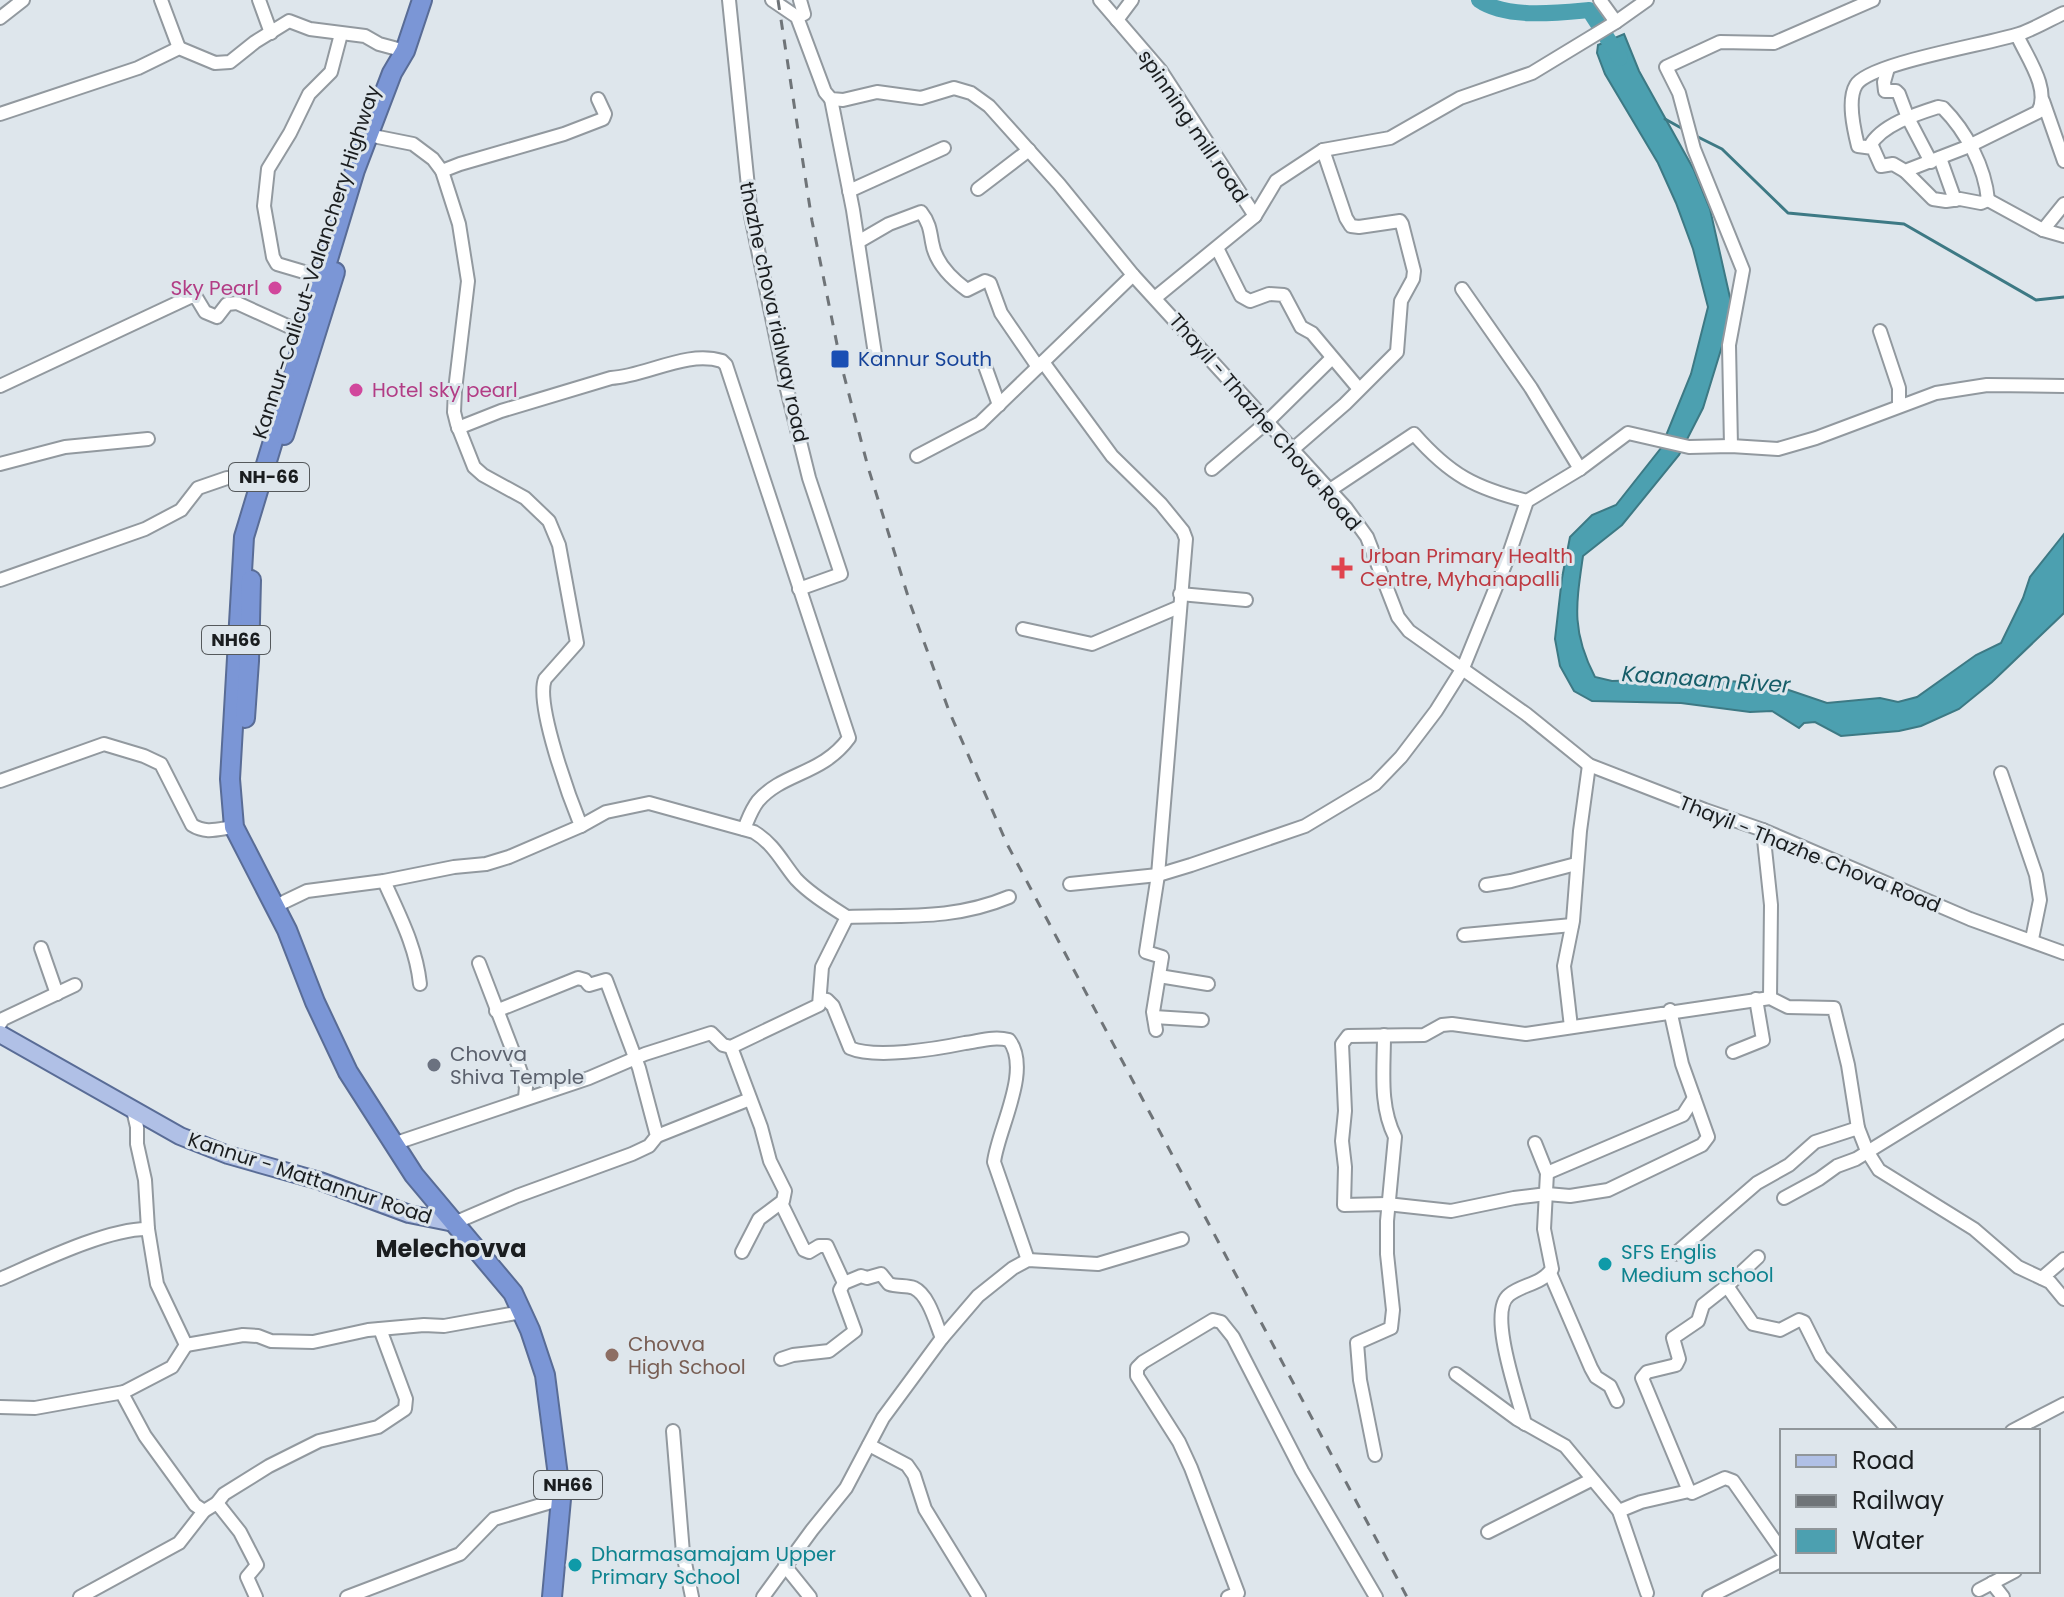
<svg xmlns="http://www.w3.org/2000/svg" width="2064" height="1597" viewBox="0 0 2064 1597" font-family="Poppins,sans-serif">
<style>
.water{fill:#4ca0b0;stroke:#3d7984;stroke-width:2}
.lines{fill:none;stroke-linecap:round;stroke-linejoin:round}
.stream{stroke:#3d7984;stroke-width:3}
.river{stroke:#4ca0b0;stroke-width:16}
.minor-casing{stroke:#92999f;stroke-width:16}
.major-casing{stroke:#596c96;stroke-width:20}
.highway-casing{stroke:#596c96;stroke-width:22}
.minor{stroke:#fff;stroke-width:12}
.major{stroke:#b0c0e6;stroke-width:16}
.highway{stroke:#7b96d6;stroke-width:18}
.rail{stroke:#6f7478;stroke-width:3;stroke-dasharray:10 10;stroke-linecap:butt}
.hotel-dot{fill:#d1479c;stroke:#dee6ec;stroke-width:3}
.transit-dot{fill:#1a4fb4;stroke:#dee6ec;stroke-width:3}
.health-dot{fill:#e0444e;stroke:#dee6ec;stroke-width:3}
.worship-dot{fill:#6b7280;stroke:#dee6ec;stroke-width:3}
.culture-dot{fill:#0f9aa8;stroke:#dee6ec;stroke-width:3}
.education-dot{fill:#8d6e63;stroke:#dee6ec;stroke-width:3}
.labels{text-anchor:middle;stroke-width:6;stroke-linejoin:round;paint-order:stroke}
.shield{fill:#dee6ec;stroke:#55595c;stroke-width:2}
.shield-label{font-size:18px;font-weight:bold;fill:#1a1d1f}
.street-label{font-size:20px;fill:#1a1d1f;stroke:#dee6ec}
.hotel-label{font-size:20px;fill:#b23c85;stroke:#dee6ec;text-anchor:end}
.transit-label{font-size:20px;fill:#164399;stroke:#dee6ec;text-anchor:start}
.health-label{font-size:20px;fill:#be3a42;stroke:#dee6ec;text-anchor:start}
.worship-label{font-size:20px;fill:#5b616d;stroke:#dee6ec;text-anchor:start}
.culture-label{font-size:20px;fill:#0d838f;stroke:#dee6ec;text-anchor:start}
.education-label{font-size:20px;fill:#785e54;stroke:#dee6ec;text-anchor:start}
.water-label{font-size:22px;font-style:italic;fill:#165d68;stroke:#dee6ec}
.quarter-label{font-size:24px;font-weight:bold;fill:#1a1d1f;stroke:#dee6ec}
</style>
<rect width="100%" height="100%" fill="#dee6ec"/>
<!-- water -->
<path class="water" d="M1624,34L1639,71L1694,170L1710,209L1731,302L1727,330L1703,408L1679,455L1622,525L1583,556C1576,605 1571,631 1595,677L1612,681L1682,679L1768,683L1827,703L1880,698L1898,702L1917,697L1976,655L2001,643L2023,598L2030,577L2064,534V613L1992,682L1959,709L1921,726L1899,731L1841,736L1815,722L1804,723L1799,728L1772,711L1750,712L1681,703L1592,701L1574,691L1560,666L1555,639L1562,578L1570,537L1592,515L1616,505L1661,448L1691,374L1708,307L1693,249L1676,203L1658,163L1605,74L1597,53L1598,45Z"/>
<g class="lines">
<!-- stream -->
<g class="stream">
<path d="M1665,119L1683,129"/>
<path d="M1696,136L1722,149L1788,213L1904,224L2036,300L2064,297"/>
</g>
<!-- river -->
<path class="river" d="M1479,0C1506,19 1557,13 1589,10L1620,58"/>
<defs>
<g id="minor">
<path d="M161,0L179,48"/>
<path d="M259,0L271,33"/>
<path d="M729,0L751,216L786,385L809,478L841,574L799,589"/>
<path d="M772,0L797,17L825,92L831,99L843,100L877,92L921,98L954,88L971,93L989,106L1059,184L1133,275L1346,508L1367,537L1398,617L1409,631L1526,714L1589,765L1705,810L1763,830L1970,919L2064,953"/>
<path d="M1100,0L1161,71L1255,216"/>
<path d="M1600,0L1616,22"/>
<path d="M797,17L804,14L800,0"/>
<path d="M0,18L23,0"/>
<path d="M1117,20L1132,0"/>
<path d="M2017,35C2026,56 2051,89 2038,112L1967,147L1905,171L1893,164L1881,166L1873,148L1858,146C1854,130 1847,100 1856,85C1869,63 1989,44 2019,34C2034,29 2049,20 2064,13"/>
<path d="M1888,68L1884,82L1885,91H1896L1899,94L1908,118L1931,162"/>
<path d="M831,99L853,210L875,354"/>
<path d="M2043,101L2064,161"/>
<path d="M0,114L138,68L179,48L215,63L230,62L255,42L289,21L310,29L365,36L379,44L405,51"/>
<path d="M1870,146C1881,125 1916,114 1938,107L1943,108C1966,131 1985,167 1988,200L1981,203L1960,199L1946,201L1933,199L1905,171"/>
<path d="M1940,158L1955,200"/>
<path d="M442,171L460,164L564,134L603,119L605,114L598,99"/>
<path d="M978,189L1029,150"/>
<path d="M849,191L944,148"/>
<path d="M1988,200L2043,230L2064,236"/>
<path d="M2043,230L2064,204"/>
<path d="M858,242L889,224L921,212C929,222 930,230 932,242C935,262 952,279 967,290L985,281L990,283L1001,313L1038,367"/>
<path d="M1217,248L1241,296L1250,301L1269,294L1284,295L1301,327L1312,333L1359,389"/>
<path d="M321,277L277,264L273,257L264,206L268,169L290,133L309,94L331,72L341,34"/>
<path d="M1462,289L1531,388L1580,469"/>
<path d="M1156,297L1255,216L1276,181L1323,150L1390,138L1460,98L1532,73L1616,22L1647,0"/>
<path d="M1880,331L1899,388V405"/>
<path d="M1043,362L1112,456L1161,504L1183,531L1186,539L1158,875L1146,952L1162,957L1153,1012L1156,1030"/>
<path d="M985,366L999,405"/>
<path d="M0,386L190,297H196L205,312L217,317L227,304L237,303L303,333"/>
<path d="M458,428L501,411L611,378C647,376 686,350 722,361L726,365L849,738C822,775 783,772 758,801C751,810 748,820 744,829"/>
<path d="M1731,446L1729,345L1743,270L1694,149L1679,93L1666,67L1720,42L1774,43L1873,0"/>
<path d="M1292,450L1345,404L1397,352L1401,301L1413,279L1414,271L1402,224L1400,221L1359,227L1351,226L1346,218L1323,150"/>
<path d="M917,456L980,423L1133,275"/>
<path d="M0,464L65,447L148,439"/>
<path d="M1212,469L1267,422L1332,358"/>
<path d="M1330,490L1414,434C1450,475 1475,488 1527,501"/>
<path d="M0,580L145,529L181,510L198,488L227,478L259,481"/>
<path d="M1180,594L1246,600"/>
<path d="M1023,629L1092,644L1179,607"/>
<path d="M2001,773L2036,875L2040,900L2032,939"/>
<path d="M0,781L104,744L144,756L161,764L192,825C206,834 218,829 234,827"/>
<path d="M1763,830L1771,905L1770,998"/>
<path d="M384,881C399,915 416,946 420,984"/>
<path d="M1070,884L1158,875L1191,865L1305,826L1375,784L1401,757L1436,711L1463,668L1507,560L1527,501L1580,469L1628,433L1689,447L1731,446L1778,449L1816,438L1936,393L1987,385L2064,386"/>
<path d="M1486,885L1511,881L1576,864"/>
<path d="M284,902L307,891L384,881L454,867L486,864L509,857L581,826C570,799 535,704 545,679L577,643L559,545L549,521L525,498L483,475L474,467L457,424L454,412L455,390L468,281L459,224L442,171L433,159L413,144L378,137"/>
<path d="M847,917C905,915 954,920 1009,897"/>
<path d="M1464,935L1572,925"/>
<path d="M41,948L57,994"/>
<path d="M479,963L519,1067L526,1087L525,1098"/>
<path d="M1159,976L1208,984"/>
<path d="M820,999L827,1000L833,1006L850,1048C875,1059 936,1049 965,1043C980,1041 994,1036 1009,1040C1032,1070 998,1129 994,1162L1028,1260"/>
<path d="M1670,1010L1682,1064L1708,1137L1702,1145L1608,1190L1570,1196L1547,1194L1514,1198L1451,1211L1387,1204L1344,1205L1345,1167L1342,1141L1345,1111L1342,1044L1348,1036L1424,1035L1442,1025L1452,1024L1526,1034L1770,998L1788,1007L1834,1008L1848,1065L1858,1128"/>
<path d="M1154,1017L1202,1020"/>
<path d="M0,1024L3,1019L75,985"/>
<path d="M1571,1027L1564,966L1573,921L1580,831L1589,765"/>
<path d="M731,1047L761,1127L770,1161L785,1191L783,1201L759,1219L742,1252"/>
<path d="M1733,1052L1763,1040L1756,999"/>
<path d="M133,1110L137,1127V1144L145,1180L148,1229L157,1284L186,1345L243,1335L258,1336L271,1341L313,1342L368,1330L424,1325L444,1326L522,1312"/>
<path d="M657,1136L750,1099"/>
<path d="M402,1141L589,1078L645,1054L711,1033L723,1045L731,1047L819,1005L822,967L847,917C830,906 810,894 796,879C782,862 774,844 754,832L649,803L606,812L581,826"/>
<path d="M1547,1173L1683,1115L1694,1098"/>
<path d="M1784,1198L1819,1179L1837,1166L1856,1159L2064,1031"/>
<path d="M781,1203L804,1250L809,1252L819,1246H827L844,1283"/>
<path d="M454,1223L517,1196L632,1154L649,1146L657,1136L639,1068L606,980L589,985L585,980L578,978L496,1011"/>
<path d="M1675,1254L1757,1183L1789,1165L1815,1142L1858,1128L1867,1151L1879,1170L1974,1229L2018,1267L2050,1282L2064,1299"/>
<path d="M1758,1257L1727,1286L1703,1305L1698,1321L1673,1338L1679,1359L1676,1365L1647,1372L1642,1378L1689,1491L1692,1493L1725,1478L1733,1481L1782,1551"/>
<path d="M1550,1273L1591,1368L1596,1377L1610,1386L1617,1401"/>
<path d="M2042,1278L2064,1259"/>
<path d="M0,1279C37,1263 108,1228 148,1229"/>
<path d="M1727,1286L1753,1324L1780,1330L1799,1320L1804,1322L1821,1356L1890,1431"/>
<path d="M186,1345L172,1367L124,1392V1397L145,1436L195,1505L204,1511L217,1503L240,1532L257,1565L247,1577L256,1597"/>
<path d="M781,1359L793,1355L829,1351L855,1331L840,1290L844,1283L861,1276L867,1278L881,1274L889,1284C897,1287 907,1285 914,1288C929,1295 936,1324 942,1338"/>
<path d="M1456,1374L1517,1419L1565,1446L1619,1511L1647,1593"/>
<path d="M0,1407L35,1408L124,1392"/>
<path d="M1525,1424C1519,1399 1487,1312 1509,1295C1522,1284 1541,1285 1552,1269L1544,1229L1547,1173L1535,1143"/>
<path d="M673,1431L683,1553L692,1597"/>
<path d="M2012,1431L2064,1404"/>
<path d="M869,1445L907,1465L914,1475L925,1509L979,1597"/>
<path d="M1375,1455L1360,1380L1357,1343L1391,1328L1393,1310L1387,1254V1221L1395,1137C1379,1105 1384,1070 1384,1035"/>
<path d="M217,1503L224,1494L269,1466L319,1441L378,1427L405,1409L406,1399L380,1329"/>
<path d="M1619,1511L1641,1502L1689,1491"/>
<path d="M1488,1532L1591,1480"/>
<path d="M785,1566L810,1597"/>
<path d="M1992,1583L2003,1597"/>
<path d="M1979,1590L2015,1571"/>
<path d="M80,1597L179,1543L204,1511"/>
<path d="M347,1597L460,1554L494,1519L561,1499"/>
<path d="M763,1597L812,1530L846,1488L883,1418L942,1338L978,1296L1013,1268L1028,1260L1098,1264L1182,1239"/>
<path d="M1228,1597L1238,1593L1191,1468L1179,1442L1137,1376V1368L1143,1362L1213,1320L1221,1322L1233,1337L1302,1471L1376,1597"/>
<path d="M1709,1597L1782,1560"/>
</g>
<path id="major" d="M0,1034L180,1136L228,1155L320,1181L409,1214L454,1223"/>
<g id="highway">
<path d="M422,0L405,51L392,73L355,170L244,537L230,779L234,827L287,930L315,1002L348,1072L414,1175L513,1293L530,1330L545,1375L561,1499L552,1597"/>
<path d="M284,435L335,272"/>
<path d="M245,718L249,661L251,580"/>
</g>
</defs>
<!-- minor casing -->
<use href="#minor" class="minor-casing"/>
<!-- major casing -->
<use href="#major" class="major-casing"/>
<!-- highway casing -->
<use href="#highway" class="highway-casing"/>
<!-- minor -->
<use href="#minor" class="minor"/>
<!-- major -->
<use href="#major" class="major"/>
<!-- highway -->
<use href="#highway" class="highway"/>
<!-- rail -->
<path class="rail" d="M778,0L812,221L841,364L868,467L911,606L949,711L1007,844L1407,1597"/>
</g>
<!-- markers -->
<g class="hotel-dot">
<circle cx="275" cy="288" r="8"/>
<circle cx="356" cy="390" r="8"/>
</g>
<rect class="transit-dot" x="830" y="349" width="20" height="20" rx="4"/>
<path class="health-dot" d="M1338 556h8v8h8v8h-8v8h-8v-8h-8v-8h8z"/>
<circle class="worship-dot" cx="434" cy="1065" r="8"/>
<g class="culture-dot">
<circle cx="1605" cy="1264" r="8"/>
<circle cx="575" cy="1565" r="8"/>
</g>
<circle class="education-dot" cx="612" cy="1355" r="8"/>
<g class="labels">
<!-- shield labels -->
<g class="shield">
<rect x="229" y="463" width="80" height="28" rx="6"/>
<rect x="202" y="626" width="68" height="28" rx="6"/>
<rect x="534" y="1471" width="68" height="28" rx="6"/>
</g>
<g class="shield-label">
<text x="269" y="483">NH-66</text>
<text x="236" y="646">NH66</text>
<text x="568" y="1491">NH66</text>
</g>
<!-- street labels -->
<g class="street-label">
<text transform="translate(1193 126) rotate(56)" y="7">spinning mill road</text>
<text transform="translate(316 262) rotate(-72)" y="7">Kannur-Calicut-Valanchery Highway</text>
<text transform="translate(774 312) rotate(78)" y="7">thazhe chova rialway road</text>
<text transform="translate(1265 422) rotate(49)" y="7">Thayil - Thazhe Chova Road</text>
<text transform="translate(1810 854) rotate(22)" y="7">Thayil - Thazhe Chova Road</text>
<text transform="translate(310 1178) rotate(18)" y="7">Kannur - Mattannur Road</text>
</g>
<!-- hotel labels -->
<g class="hotel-label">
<text x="259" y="295">Sky Pearl</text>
<text x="372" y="397" text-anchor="start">Hotel sky pearl</text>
</g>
<!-- transit labels -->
<g class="transit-label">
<text x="858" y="366">Kannur South</text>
</g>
<!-- health labels -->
<g class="health-label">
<text x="1360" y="563">Urban Primary Health<tspan x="1360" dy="23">Centre, Myhanapalli</tspan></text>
</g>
<!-- worship labels -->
<g class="worship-label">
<text x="450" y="1061">Chovva<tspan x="450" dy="23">Shiva Temple</tspan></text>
</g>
<!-- culture labels -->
<g class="culture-label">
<text x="1621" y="1259">SFS Englis<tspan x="1621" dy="23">Medium school</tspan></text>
<text x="591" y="1561">Dharmasamajam Upper<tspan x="591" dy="23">Primary School</tspan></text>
</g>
<!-- education labels -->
<g class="education-label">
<text x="628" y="1351">Chovva<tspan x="628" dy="23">High School</tspan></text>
</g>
<!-- water labels -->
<g class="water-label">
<text transform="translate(1706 679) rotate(4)" y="8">Kaanaam River</text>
</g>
<!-- quarter labels -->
<g class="quarter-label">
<text x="451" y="1257">Melechovva</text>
</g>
</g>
<!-- legend -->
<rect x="1780" y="1429" width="260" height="144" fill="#dee6ec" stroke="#90969a" stroke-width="2"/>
<rect x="1796" y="1455" width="40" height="12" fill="#b0c0e6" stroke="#90969a" stroke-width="2"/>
<text x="1852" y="1469" font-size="24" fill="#1a1d1f">Road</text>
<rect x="1796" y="1495" width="40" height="12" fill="#6f7478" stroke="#90969a" stroke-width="2"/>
<text x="1852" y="1509" font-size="24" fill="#1a1d1f">Railway</text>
<rect x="1796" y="1529" width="40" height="24" fill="#4ca0b0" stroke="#90969a" stroke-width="2"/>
<text x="1852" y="1549" font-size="24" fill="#1a1d1f">Water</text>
</svg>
